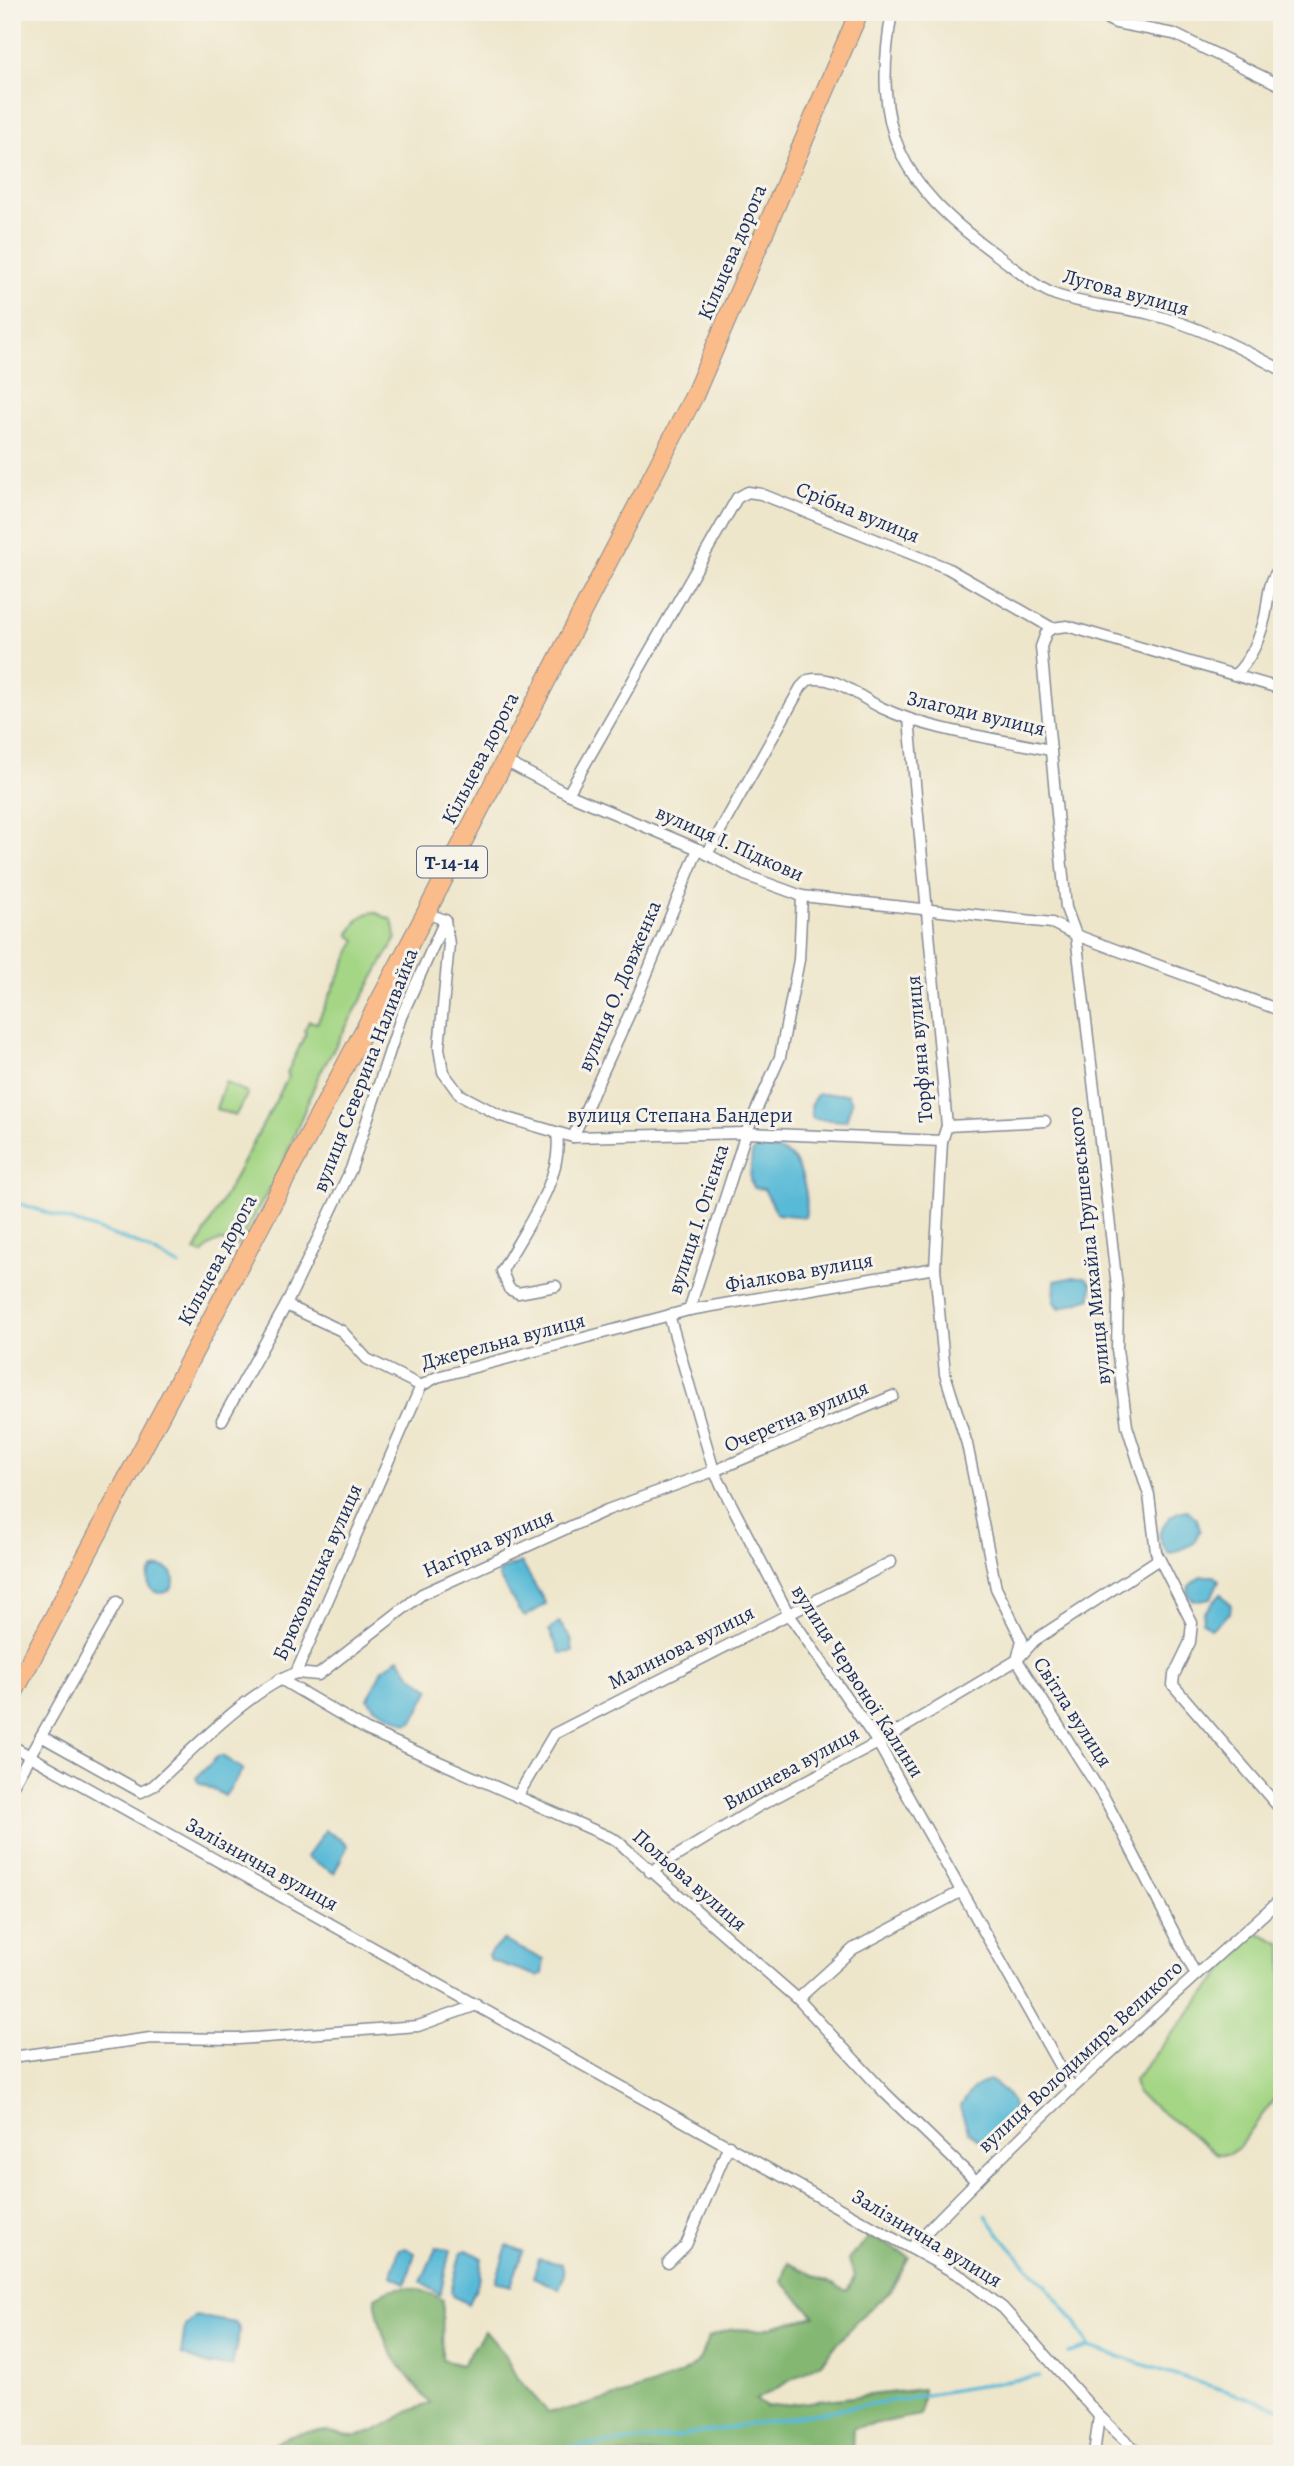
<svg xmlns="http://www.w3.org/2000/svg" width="1294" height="2466" viewBox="0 0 1294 2466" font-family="Alegreya,serif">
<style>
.green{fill:#a4d685;stroke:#608272;stroke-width:2}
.forest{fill:#83b772;stroke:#4f7368;stroke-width:2}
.water{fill:#59bad7;stroke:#3a749a;stroke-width:2}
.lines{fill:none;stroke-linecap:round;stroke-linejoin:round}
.stream{stroke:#59bad7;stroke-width:3.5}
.minor-casing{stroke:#848a94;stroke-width:13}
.trunk-casing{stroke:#848a94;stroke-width:20}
.minor{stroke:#fff;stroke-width:10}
.trunk{stroke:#f9bc8a;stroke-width:18}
.labels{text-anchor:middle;stroke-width:6;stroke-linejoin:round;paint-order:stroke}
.shield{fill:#f7f3e8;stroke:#5d6a87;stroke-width:2}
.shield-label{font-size:19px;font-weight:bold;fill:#1b2f5e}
.street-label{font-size:21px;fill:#1b2f5e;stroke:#f7f3e8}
</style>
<rect width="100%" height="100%" fill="#f7f3e8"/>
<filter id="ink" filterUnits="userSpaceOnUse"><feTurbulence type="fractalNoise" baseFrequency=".0143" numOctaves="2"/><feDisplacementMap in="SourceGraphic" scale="14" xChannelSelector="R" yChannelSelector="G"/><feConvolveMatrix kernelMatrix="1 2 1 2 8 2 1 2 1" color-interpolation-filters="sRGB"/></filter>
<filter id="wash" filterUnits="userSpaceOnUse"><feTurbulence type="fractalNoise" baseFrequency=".00686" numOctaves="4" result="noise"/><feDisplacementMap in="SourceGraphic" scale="28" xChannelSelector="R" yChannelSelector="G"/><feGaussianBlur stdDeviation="1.57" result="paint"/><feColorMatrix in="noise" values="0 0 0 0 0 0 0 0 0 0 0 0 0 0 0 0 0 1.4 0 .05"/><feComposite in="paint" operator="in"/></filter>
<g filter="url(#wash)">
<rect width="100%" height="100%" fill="#eee6cb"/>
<!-- green -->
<g class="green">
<path d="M374,912L392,920L396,938L318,1077L281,1168L238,1246C222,1239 214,1238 203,1254L195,1251L289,1076L287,1073L306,1033L304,1031L309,1021L317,1023L356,940L349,935C356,923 359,914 374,912Z"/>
<path d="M225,1082L248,1093L235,1116L216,1109Z"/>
<path d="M1261,1934L1282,1944V2088L1238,2148L1229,2154H1218L1137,2094L1134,2080L1253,1935Z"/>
</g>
<!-- forest -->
<path class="forest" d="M871,2236L909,2257L890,2292L859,2318L821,2363L756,2400L766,2407L923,2389L920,2415L853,2428L852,2454H267L265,2451C280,2437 303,2430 324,2431C335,2432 346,2437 356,2436C384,2432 404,2409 430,2404C397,2362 383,2353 375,2297C400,2282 419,2286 443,2300L442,2360L462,2365L485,2331L503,2352L517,2378L548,2412C575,2410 681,2382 697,2362C703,2356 706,2345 709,2337L732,2329L759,2330L815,2316L782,2282L788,2263L847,2291L855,2275L848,2259Z"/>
<!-- water -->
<g class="water">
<path d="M818,1094H847L852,1102L846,1121L813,1119C810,1109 810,1102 818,1094Z"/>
<path d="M759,1148C787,1148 798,1157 804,1184C807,1196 808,1206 805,1217L777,1214L764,1189L754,1188L750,1179L752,1152Z"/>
<path d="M1074,1277H1085L1092,1284L1091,1298L1060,1308L1054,1302L1055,1281Z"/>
<path d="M1187,1510L1197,1519L1200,1530L1193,1544L1169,1554L1162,1545L1159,1534C1166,1520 1171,1512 1187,1510Z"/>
<path d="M521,1562L546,1604L525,1617L519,1611L499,1577L500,1571Z"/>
<circle cx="161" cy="1580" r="13"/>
<path d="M1201,1576H1214L1219,1580L1211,1598L1193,1601L1188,1593L1189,1586Z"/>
<path d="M1221,1594L1231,1605L1230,1613L1211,1629L1202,1622L1204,1613Z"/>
<path d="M559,1622L571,1639L573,1652L560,1653L549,1630Z"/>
<path d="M399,1658L411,1675L430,1689L413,1722L407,1724L374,1707L368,1699L382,1670Z"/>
<path d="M222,1756L243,1769L225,1796L198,1782L196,1778L217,1757Z"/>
<path d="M325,1830L346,1843L347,1847L334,1873L307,1857Z"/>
<path d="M503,1940L544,1960L542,1974L537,1976L490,1960L488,1955Z"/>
<path d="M990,2081C1005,2088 1013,2099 1015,2115L997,2143L985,2145L968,2131L960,2108C967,2095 975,2083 990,2081Z"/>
<path d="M507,2245L523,2251L511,2286L496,2281Z"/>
<path d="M406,2248L415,2253L406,2283L391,2276L399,2250Z"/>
<path d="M436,2248L450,2250L440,2295L421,2282Z"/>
<path d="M467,2250L482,2258L480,2278L469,2304L454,2297L451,2291L461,2252Z"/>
<path d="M539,2259L562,2264L564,2274L559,2289L533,2277Z"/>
<path d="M196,2316L235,2323L240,2329L232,2366H212L181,2355L185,2326Z"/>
</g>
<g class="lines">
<!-- stream -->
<g class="stream">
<path d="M12,1201L136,1243L180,1266"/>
<path d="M986,2215C1015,2263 1066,2295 1089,2347"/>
<path d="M1069,2353L1089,2347L1282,2409"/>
<path d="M490,2454L675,2437L1039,2376"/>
</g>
</g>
</g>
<g filter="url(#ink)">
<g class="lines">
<defs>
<g id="minor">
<path d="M892,12C871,130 900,184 994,253C1013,266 1034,287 1056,295C1085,305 1119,307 1150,314C1196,325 1240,348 1282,370"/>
<path d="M1092,12L1116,23L1174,34L1282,86"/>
<path d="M1052,628L1046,633L1041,647L1066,908L1076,935L1118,1295L1117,1349L1127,1426L1149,1495L1156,1552L1192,1623L1190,1642L1174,1675L1173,1685L1282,1811"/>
<path d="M1235,675C1250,660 1260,638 1265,617C1269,600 1267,578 1282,567"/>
<path d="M909,719L947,1126L942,1141L935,1268L945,1374L967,1444L996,1588L1022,1640L1017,1660L1105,1799L1196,1975"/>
<path d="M505,761L568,794L698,849L745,875L802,896L1052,923L1076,935L1282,1011"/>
<path d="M568,794L737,498L748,492L761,494L947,568L1052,628L1067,626L1282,689"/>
<path d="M707,854L801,687L808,680C836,674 858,697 882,708C933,732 996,738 1050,750"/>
<path d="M426,913L445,920L449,944L439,1048L443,1072L459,1094L501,1116L573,1137L746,1133L942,1141"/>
<path d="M947,1126L1045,1121"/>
<path d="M573,1137L639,993L698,849"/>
<path d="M556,1286L518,1293L509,1289L502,1271C523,1231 564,1179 557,1134"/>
<path d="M286,1305L342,1331L367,1359L421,1386"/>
<path d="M689,1310L746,1133L780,1057L799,960L802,896"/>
<path d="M669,1315L714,1471L788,1613L878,1743L1072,2088"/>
<path d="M421,1386L437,1377L689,1310L935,1268"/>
<path d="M222,1420L286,1305L351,1169L401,1017L445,920"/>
<path d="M296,1673L318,1675L422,1594L607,1510L714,1471L893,1396"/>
<path d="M280,1679L367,1730L616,1840L798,1999L885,2093L975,2180"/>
<path d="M41,1736L141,1792L153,1786C191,1751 249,1690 296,1673L421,1386"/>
<path d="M12,1746L964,2278L1003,2308L1099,2416L1140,2454"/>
<path d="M12,1787L117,1602"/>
<path d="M517,1797L554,1734L891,1562"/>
<path d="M650,1872L759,1806L878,1743L1017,1660L1035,1640L1159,1559"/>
<path d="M798,1999L853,1949L962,1891"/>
<path d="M12,2057L151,2038L238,2039L418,2026L477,2005"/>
<path d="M911,2248C1028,2125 1155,2011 1282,1898"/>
<path d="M668,2263L686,2245L729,2145"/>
<path d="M1094,2454L1099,2416"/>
</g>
<path id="trunk" d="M12,1696L426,913L694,396L859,12"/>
</defs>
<!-- minor casing -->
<use href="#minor" class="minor-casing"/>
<!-- trunk casing -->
<use href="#trunk" class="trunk-casing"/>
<!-- minor -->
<use href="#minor" class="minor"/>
<!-- trunk -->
<use href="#trunk" class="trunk"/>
</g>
</g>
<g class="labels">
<!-- shield labels -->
<rect class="shield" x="417" y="846.5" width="70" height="31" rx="5"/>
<g class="shield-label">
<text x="452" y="869">Т-14-14</text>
</g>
<!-- street labels -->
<g class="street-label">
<text transform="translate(732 252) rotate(-67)" y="7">Кільцева дорога</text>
<text transform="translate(1126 292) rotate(15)" y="7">Лугова вулиця</text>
<text transform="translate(858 512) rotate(22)" y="7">Срібна вулиця</text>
<text transform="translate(976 713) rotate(13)" y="7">Злагоди вулиця</text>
<text transform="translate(480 758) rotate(-63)" y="7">Кільцева дорога</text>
<text transform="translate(730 843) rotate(24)" y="7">вулиця І. Підкови</text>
<text transform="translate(619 986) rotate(-67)" y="7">вулиця О. Довженка</text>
<text transform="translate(919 1049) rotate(-95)" y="7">Торф'яна вулиця</text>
<text transform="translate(365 1070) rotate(-69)" y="7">вулиця Северина Наливайка</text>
<text x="680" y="1122">вулиця Степана Бандери</text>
<text transform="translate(698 1219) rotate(-72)" y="7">вулиця І. Огієнка</text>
<text transform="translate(1089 1246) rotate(-96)" y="7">вулиця Михайла Грушевського</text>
<text transform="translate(217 1260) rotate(-62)" y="7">Кільцева дорога</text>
<text transform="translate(799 1272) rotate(-10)" y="7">Фіалкова вулиця</text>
<text transform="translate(503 1341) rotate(-15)" y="7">Джерельна вулиця</text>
<text transform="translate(796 1416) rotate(-23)" y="7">Очеретна вулиця</text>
<text transform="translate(488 1543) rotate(-24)" y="7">Нагірна вулиця</text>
<text transform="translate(317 1572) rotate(-66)" y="7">Брюховицька вулиця</text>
<text transform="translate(681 1647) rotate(-27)" y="7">Малинова вулиця</text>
<text transform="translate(858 1681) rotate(57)" y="7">вулиця Червоної Калини</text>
<text transform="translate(1073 1712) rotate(57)" y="7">Світла вулиця</text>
<text transform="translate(791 1768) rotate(-29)" y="7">Вишнева вулиця</text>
<text transform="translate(262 1864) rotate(29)" y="7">Залізнична вулиця</text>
<text transform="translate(690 1880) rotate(41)" y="7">Польова вулиця</text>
<text transform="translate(1080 2056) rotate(-43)" y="7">вулиця Володимира Великого</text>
<text transform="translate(927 2238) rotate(31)" y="7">Залізнична вулиця</text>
</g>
</g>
<!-- margin -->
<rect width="1294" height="2466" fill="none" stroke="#f7f3e8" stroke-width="42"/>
</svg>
